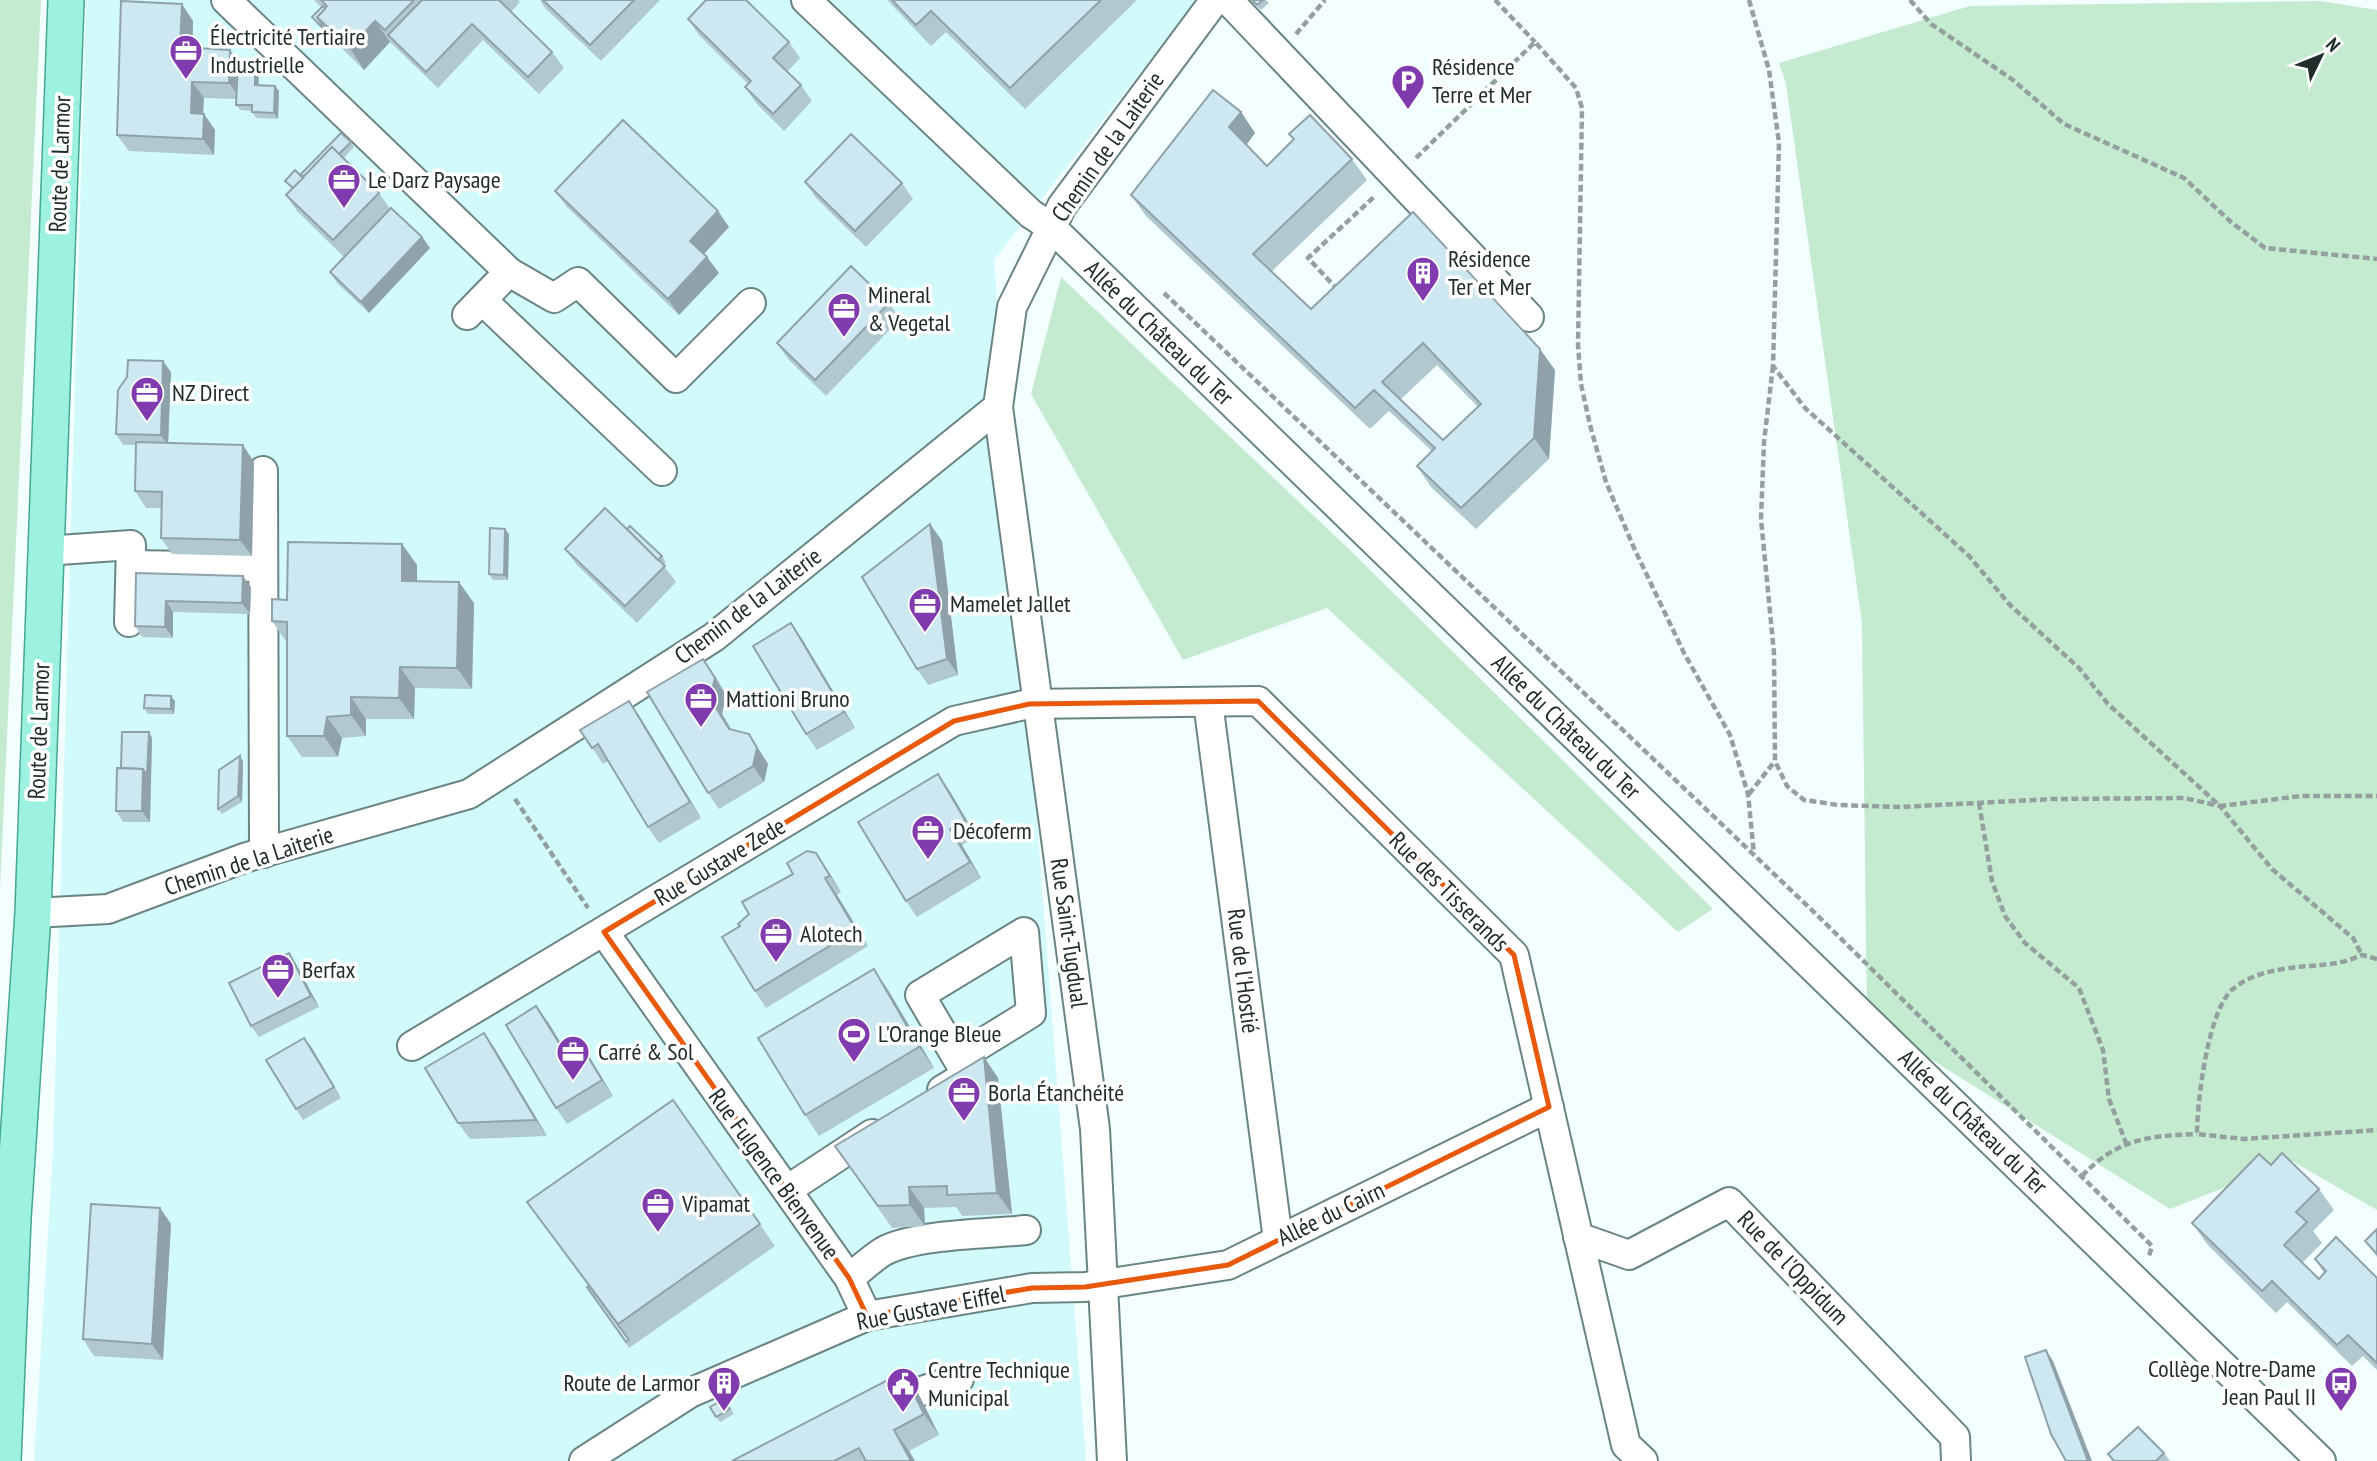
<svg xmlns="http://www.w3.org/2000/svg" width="2377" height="1461" viewBox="0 0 2377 1461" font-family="'PT Sans Narrow',sans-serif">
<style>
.built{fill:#d3fafb}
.green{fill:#c4ebcf}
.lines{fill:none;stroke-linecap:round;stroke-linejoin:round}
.minor-casing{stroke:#6a8484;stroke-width:32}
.major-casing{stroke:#46a793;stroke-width:38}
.path{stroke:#949f9f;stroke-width:4.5;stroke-dasharray:7 3.5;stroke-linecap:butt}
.minor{stroke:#fff;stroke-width:28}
.major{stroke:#9cf2df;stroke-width:35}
.wall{fill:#b1c8cf;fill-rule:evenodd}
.shaded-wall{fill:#90a2a9}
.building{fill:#cee8f1;stroke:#90a2a9;stroke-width:2;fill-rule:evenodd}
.marked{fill:none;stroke:#e8590c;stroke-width:5;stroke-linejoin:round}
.labels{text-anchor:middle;stroke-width:7;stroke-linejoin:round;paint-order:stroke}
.poi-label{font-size:24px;fill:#212c2c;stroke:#fff;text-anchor:start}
.street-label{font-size:24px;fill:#212c2c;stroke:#fff}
</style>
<rect width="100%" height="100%" fill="#f3fefe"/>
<!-- built -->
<path class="built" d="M86,0H1197L994,260L1086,1461H34L53,1152Z"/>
<!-- green -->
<g class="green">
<path d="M0,0H41L0,889Z"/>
<path d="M2320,1L2377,10V1210L2292,1161L2170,1209L1867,1019L1862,623L1786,84L1779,63L1970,6Z"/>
<path d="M1061,277L1352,552L1713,909L1678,932L1327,608L1183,660L1031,394Z"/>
</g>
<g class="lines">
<defs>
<g id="minor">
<path d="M226,0L509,272L467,315"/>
<path d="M806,0L1031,214L1051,227L2321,1461"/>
<path d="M1228,0L1529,317"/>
<path d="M509,272L554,298L578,282L676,378L751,303"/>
<path d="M482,300L662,471"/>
<path d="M263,471L264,853"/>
<path d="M45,551L131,545L129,622"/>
<path d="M131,565L263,567"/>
<path d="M1208,702L1278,1240"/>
<path d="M33,913L108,909L244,858L469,794L714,637L998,407"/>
<path d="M604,932L849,1278L867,1316"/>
<path d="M412,1046L954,721L1029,704L1258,701L1514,955L1626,1445L1643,1461"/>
<path d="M942,1090L967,1075L920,995L1024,932L1031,1013L958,1058"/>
<path d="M787,1190L872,1134"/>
<path d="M1578,1237L1629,1255L1729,1202L1955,1437L1956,1461"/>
<path d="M849,1278C860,1270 872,1258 884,1251C916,1234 989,1234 1026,1230"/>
<path d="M881,1404L959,1379"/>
<path d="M584,1461L690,1393L867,1316L1032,1288L1085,1287L1228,1265L1549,1107"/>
<path d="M1112,1461L1095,1129L998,407L1012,307L1062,206L1215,0"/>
</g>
<path id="major" d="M3,1461L13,1218L33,913L66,0"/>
</defs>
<!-- minor casing -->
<use href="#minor" class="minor-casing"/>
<!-- major casing -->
<use href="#major" class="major-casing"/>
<!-- path -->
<g class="path">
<path d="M1495,0L1535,42"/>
<path d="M1749,0L1769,70L1779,143L1773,366L1805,408L1969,556L2010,605L2079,668L2108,704L2220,806L2301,796H2377"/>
<path d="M1910,0L1931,24L2013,80L2064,124L2184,178L2231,222L2265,248L2377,259"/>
<path d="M1296,34L1325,0"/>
<path d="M1416,158L1535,42L1576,88L1582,108L1578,345L1581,384L1590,425L1606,482L1634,548L1684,653L1730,735L1748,794L1754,854"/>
<path d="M1338,290L1308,258L1375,196"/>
<path d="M1164,293L1816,914L2152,1246L2149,1256"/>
<path d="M1773,366L1764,442L1761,519L1774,653L1775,761L1787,786L1804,800L1838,805L1900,807L2052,799L2184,798L2220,806L2272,869L2353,938L2362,955"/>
<path d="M1749,794L1775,761"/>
<path d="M515,799L588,908"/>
<path d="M1979,803L1992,881L2005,916L2025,943L2079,988L2103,1050L2109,1099L2126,1143"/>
<path d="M2377,959L2362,955C2333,968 2312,964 2283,969C2265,972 2247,977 2233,989C2208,1009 2197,1102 2197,1134L2244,1139L2377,1130"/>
<path d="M2082,1176C2117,1139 2147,1136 2197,1134"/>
</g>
<!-- minor -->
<use href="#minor" class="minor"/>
<!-- major -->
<use href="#major" class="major"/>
</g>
<!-- wall -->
<g class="wall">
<path d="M314,0H518L520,2L511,12L552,52L564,68L539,94L483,40L438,88L390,42L364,70L316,23L312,17L321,7Z"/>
<path d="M540,0H660L601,61L545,8Z"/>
<path d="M887,0H1135L1136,1L1025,109L946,32L931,46Z"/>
<path d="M1251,0H1266L1269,3L1261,10Z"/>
<path d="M688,19L789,42L800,58L787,72L801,85L812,101L784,131L756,103L745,87L748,84L699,35Z"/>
<path d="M193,21L192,48L238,61L255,62L259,68V85L275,86L279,91L278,119L256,118L252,111L240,110L236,105V99L204,98L203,114H204L215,130L214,155L129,151L117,135Z"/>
<path d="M1241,112L1255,133L1246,145L1267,166L1294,140L1289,134L1352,159L1367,180L1271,272L1311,309L1555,370L1549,459L1476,529L1431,487L1417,466L1432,451L1389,411L1370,429L1146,216L1131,195ZM1437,365L1478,407L1443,440L1400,400Z"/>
<path d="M351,142L354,147L344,158L379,193L390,209L344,257L297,211L286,195L292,189L285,181L303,178L301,174Z"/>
<path d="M805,182L902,183L913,199L866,247L816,198Z"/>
<path d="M555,191L729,227L704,254L719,273L679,315L567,207Z"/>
<path d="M422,237L430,248L369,313L337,283L330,272Z"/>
<path d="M889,303L900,319L826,396L788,359L777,343Z"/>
<path d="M171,372L168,443L254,462L252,556L172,554L161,538L162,508H146L135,491L136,445H123L116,434Z"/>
<path d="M930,524L942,541L958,675L928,685L917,669Z"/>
<path d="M627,529L662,556L666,562L663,565L676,582L637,623L577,565L565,549Z"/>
<path d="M509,534L508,580H493L489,574Z"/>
<path d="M402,544L417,565V581L474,603L472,689L415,688L414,719H366V736L342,738L338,757H302L287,736V643L272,621L287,600Z"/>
<path d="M136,573L251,587L250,614L173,612V638L142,637L135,626Z"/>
<path d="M802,639L855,728L817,750L806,734Z"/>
<path d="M715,675L726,695L722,714L731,729L749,734L768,764L764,782L719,809L708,793Z"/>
<path d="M175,701L174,714H148L144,708Z"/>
<path d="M640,717L701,818L659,843L648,827L608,761L603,764L580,730Z"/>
<path d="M149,732L152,738L150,822H123L116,811Z"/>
<path d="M240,756L243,762L242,802L222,814L218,809Z"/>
<path d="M938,774L949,790L976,836L962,845L981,878L917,917L906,901Z"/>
<path d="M816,853L841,892L837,895L868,946L766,1008L755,991L740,926L749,914Z"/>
<path d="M289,953L296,964L319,1007L259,1037L251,1026Z"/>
<path d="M874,969L888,990L934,1068L819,1136L805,1115Z"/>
<path d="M548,1022L565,1050L579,1042L590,1058L613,1096L567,1124L556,1108Z"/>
<path d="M484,1033L495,1049L547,1136L470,1139L458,1123Z"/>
<path d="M304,1038L341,1098L303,1120L296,1109Z"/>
<path d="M984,1057L998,1078L1012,1214L962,1216L956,1207L924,1208L925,1226L892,1228L835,1146Z"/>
<path d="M673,1100L775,1246L629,1348L587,1287L589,1286L527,1202Z"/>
<path d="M2271,1165L2319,1189L2334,1210L2313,1231L2322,1243L2302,1263L2319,1279L2324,1273L2315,1259L2377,1278V1370L2363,1356L2352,1366L2287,1302L2276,1313L2207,1244L2192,1223Z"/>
<path d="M160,1208L171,1224L163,1360L94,1356L83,1339Z"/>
<path d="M2377,1229V1257L2365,1241Z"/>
<path d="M918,1393L939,1435L909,1451L915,1461H732Z"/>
<path d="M728,1405L734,1414L720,1422L716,1417Z"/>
<path d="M2164,1453L2170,1461H2113L2108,1454Z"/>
</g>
<!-- shaded-wall -->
<g class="shaded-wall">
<path d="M182,4L193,21L192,64L180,47Z"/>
<path d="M375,21L390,42L364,70L350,48Z"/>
<path d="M230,50L242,66L241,99L229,83Z"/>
<path d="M255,62L259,68L258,90L255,85Z"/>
<path d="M192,82L204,98L202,129L191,113Z"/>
<path d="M275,86L279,91L278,119L274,113Z"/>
<path d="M1241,112L1255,133L1244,148L1229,127Z"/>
<path d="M204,114L215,130L214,155L203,139Z"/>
<path d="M718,211L729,227L701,257L690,241Z"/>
<path d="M422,237L430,248L369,313L361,302Z"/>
<path d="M707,257L719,273L679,315L668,299Z"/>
<path d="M1540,349L1555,370L1549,459L1534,438Z"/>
<path d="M163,361L171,372L168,446L161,435Z"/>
<path d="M243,445L254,462L252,556L240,540Z"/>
<path d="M930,524L942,541L958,675L947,659Z"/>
<path d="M505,529L509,534L508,580L504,575Z"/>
<path d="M402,544L417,565V602L402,581Z"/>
<path d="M243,576L251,587L250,614L242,603Z"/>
<path d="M459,582L474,603L472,689L457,668Z"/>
<path d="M166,601L173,612V638L165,627Z"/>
<path d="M791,623L802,639L855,728L844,712Z"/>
<path d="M703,659L726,695L722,714L741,745L710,698Z"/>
<path d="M400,667L415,688L414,719L399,698Z"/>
<path d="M171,696L175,701L174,714L171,709Z"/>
<path d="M351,697L366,719V736L351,715Z"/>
<path d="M629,701L640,717L701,818L690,802Z"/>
<path d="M327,717L342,738L338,757L324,736Z"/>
<path d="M149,732L152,738L151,780L147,775Z"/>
<path d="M749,734L768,764L764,782L753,766Z"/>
<path d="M240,756L243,762L242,802L238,796Z"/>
<path d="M143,769L151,780L150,822L142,811Z"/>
<path d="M938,774L949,790L976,836L965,820Z"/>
<path d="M950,829L962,845L981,878L970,862Z"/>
<path d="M816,853L827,869L841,892L830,876Z"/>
<path d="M825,878L837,895L868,946L856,930Z"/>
<path d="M289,953L296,964L319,1007L311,996Z"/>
<path d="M874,969L888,990L934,1068L919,1047Z"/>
<path d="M536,1006L548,1022L575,1067L564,1051Z"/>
<path d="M484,1033L495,1049L547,1136L536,1120Z"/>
<path d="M304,1038L312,1048L341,1098L334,1087Z"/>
<path d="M579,1042L590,1058L613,1096L602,1080Z"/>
<path d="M984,1057L998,1078L1012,1214L997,1193Z"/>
<path d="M909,1187L924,1208L925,1226L910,1205Z"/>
<path d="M160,1208L171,1224L163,1360L152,1344Z"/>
<path d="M2046,1350L2053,1361L2092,1461H2088Z"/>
<path d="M903,1372L918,1393L939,1435L924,1414Z"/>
<path d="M894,1430L909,1451L915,1461H911Z"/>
</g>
<!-- building -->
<g class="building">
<path d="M321,0H414L385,30L375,21L350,48L317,17L327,6Z"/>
<path d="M422,0H499L552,52L528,77L472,24L426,72L388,35Z"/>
<path d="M543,0H634L590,45Z"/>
<path d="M706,0H746L789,42L773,58L801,85L773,114L745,87L751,81L688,19Z"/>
<path d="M892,0H1101L1010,88L931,11L916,25Z"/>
<path d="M1252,0H1263L1257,5Z"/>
<path d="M121,1L182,4L180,47L230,50L229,83L192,82L191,113L204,114L203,139L117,135Z"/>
<path d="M323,6L325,9L317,17L328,33L312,17Z"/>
<path d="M238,61L255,62V85L275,86L274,113L252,112V105H236Z"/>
<path d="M1213,90L1241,112L1229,127L1267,166L1294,139L1289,134L1310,115L1352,159L1253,254L1311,309L1413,212L1540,349L1534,438L1461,508L1417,466L1435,448L1374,390L1355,408L1131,195ZM1423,343L1481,404L1443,440L1382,382Z"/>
<path d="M623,120L718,211L690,241L707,257L668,299L555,191Z"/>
<path d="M341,133L351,142L339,154L332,147L304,177L301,174Z"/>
<path d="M851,134L902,183L855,231L805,182Z"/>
<path d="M332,147L379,193L333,240L286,195Z"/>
<path d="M295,170L303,178L293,188L285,181Z"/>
<path d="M391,208L422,237L361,302L330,272Z"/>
<path d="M851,266L889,303L815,380L777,343Z"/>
<path d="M128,360L163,361L161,435L116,434L118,390L127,377Z"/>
<path d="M136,442L243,445L240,540L161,538L162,492L135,491Z"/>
<path d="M605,508L665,566L625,606L565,549Z"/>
<path d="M930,524L947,659L917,669L862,577Z"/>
<path d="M630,526L662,556L658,560L627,529Z"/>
<path d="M490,528L505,529L504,575L489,574Z"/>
<path d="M288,542L402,544V581L459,582L457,668L400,667L399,698L351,697V715L327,717L324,736H287V622L272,621V599L287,600Z"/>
<path d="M136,573L243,576L242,603L166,601L165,627L135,626Z"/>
<path d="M791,623L844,712L806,734L753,646Z"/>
<path d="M703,659L715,678L710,698L729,729L749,734L757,748L753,766L708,793L647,692Z"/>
<path d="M145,695L171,696V709L144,708Z"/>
<path d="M629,701L690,802L648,827L598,744L592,748L580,730Z"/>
<path d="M122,732H149L147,775L143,769L121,768Z"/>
<path d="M240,756L238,796L218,809L219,770Z"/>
<path d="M117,768L143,769L142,811H116Z"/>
<path d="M938,774L965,820L950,829L970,862L906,901L858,822Z"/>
<path d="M807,851L816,853L830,876L825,878L856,930L755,991L722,937L740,926L738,924L749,914L742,902L793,874L787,863Z"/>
<path d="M289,953L311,996L251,1026L229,983Z"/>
<path d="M874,969L919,1047L805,1115L758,1038Z"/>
<path d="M536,1006L564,1051L579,1042L602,1080L556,1108L506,1025Z"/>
<path d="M484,1033L536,1120L458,1123L425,1068Z"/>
<path d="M304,1038L334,1087L296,1109L266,1060Z"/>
<path d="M984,1057L997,1193L947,1195V1186L909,1187L910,1205L878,1206L835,1146Z"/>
<path d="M673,1100L760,1224L618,1324L527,1202Z"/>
<path d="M2282,1153L2319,1189L2296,1212L2307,1222L2284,1245L2319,1279L2326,1271L2315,1259L2336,1237L2377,1278V1363L2348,1335L2337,1345L2272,1281L2262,1291L2192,1223L2259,1154L2271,1165Z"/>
<path d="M91,1204L160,1208L152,1344L83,1339Z"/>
<path d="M2377,1229V1254L2365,1241Z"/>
<path d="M589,1286L629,1340L626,1342L587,1287Z"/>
<path d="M2046,1350L2088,1461H2066L2051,1434L2025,1357Z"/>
<path d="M903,1372L924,1414L894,1430L911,1461H866L859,1448L834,1461H732Z"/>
<path d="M724,1399L730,1409L716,1417L710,1407Z"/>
<path d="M2138,1427L2164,1453L2156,1461H2114L2108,1454Z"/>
</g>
<!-- marked area -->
<path class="marked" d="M1258,701L1514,955L1549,1107L1228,1265L1085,1287L1032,1288L867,1316L849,1278L604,932L954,721L1029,704Z"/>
<!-- icons -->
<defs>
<symbol id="office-pin" viewBox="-11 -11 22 30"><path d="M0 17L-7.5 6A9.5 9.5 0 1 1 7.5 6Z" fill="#803bae" stroke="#fff"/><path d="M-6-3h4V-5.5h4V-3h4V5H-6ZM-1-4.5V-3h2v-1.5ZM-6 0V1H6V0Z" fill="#fff"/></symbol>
<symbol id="parking-pin" viewBox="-11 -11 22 30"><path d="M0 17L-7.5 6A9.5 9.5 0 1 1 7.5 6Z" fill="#803bae" stroke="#fff"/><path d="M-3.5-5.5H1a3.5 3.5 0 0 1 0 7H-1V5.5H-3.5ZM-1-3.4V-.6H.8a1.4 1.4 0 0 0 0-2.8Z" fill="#fff"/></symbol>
<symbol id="building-pin" viewBox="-11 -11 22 30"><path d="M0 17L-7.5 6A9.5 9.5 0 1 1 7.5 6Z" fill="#803bae" stroke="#fff"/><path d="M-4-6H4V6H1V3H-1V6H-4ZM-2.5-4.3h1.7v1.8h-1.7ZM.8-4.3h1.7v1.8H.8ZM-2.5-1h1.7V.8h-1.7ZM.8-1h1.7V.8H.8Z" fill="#fff"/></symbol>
<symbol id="stadium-pin" viewBox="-11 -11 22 30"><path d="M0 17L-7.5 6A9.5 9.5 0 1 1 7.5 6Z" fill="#803bae" stroke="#fff"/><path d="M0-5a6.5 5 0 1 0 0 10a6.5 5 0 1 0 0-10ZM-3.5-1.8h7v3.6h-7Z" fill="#fff"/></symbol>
<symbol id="bus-pin" viewBox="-11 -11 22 30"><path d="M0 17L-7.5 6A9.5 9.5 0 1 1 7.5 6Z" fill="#803bae" stroke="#fff"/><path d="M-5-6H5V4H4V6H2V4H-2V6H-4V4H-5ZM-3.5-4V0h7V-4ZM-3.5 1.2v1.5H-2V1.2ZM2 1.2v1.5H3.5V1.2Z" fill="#fff"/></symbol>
<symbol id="civic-pin" viewBox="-11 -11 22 30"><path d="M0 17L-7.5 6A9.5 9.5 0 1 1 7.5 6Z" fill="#803bae" stroke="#fff"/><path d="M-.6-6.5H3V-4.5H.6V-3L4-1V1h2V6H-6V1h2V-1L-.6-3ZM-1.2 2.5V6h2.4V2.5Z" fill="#fff"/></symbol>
</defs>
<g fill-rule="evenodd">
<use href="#office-pin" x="167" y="32" width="38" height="52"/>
<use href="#parking-pin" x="1389" y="62" width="38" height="52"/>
<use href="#office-pin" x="325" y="161" width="38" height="52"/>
<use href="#building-pin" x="1404" y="254" width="38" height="52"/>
<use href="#office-pin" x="825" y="290" width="38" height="52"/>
<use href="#office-pin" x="128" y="374" width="38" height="52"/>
<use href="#office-pin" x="906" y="585" width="38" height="52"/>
<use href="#office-pin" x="682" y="680" width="38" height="52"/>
<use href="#office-pin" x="909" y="812" width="38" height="52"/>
<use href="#office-pin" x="757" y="915" width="38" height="52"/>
<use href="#office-pin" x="259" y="951" width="38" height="52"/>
<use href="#stadium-pin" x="835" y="1015" width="38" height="52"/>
<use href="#office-pin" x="554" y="1033" width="38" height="52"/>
<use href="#office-pin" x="945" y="1074" width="38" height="52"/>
<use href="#office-pin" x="639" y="1185" width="38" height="52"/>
<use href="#building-pin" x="705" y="1364" width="38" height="52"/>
<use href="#bus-pin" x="2322" y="1364" width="38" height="52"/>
<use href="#civic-pin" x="884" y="1365" width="38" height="52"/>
</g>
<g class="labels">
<!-- poi labels -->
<g class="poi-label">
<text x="210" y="45">Électricité Tertiaire<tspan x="210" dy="28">Industrielle</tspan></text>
<text x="1432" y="75">Résidence<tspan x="1432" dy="28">Terre et Mer</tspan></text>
<text x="368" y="188">Le Darz Paysage</text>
<text x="1448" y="267">Résidence<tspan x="1448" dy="28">Ter et Mer</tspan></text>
<text x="868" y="303">Mineral<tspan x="868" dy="28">&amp; Vegetal</tspan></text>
<text x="172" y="401">NZ Direct</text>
<text x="950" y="612">Mamelet Jallet</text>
<text x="726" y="707">Mattioni Bruno</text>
<text x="953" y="839">Décoferm</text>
<text x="800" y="942">Alotech</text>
<text x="302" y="978">Berfax</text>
<text x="878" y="1042">L'Orange Bleue</text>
<text x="598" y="1060">Carré &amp; Sol</text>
<text x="988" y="1101">Borla Étanchéité</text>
<text x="682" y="1212">Vipamat</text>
<text x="2316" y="1377" text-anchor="end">Collège Notre-Dame<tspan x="2316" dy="28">Jean Paul II</tspan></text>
<text x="928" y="1378">Centre Technique<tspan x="928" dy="28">Municipal</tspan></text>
<text x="700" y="1391" text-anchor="end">Route de Larmor</text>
</g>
<!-- street labels -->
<g class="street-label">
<text transform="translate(1108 147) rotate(-55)" y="8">Chemin de la Laiterie</text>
<text transform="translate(60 164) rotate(-88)" y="8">Route de Larmor</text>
<text transform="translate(1159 333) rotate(44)" y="8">Allée du Château du Ter</text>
<text transform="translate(748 606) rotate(-37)" y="8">Chemin de la Laiterie</text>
<text transform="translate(1566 727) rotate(44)" y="8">Allée du Château du Ter</text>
<text transform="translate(39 731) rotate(-88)" y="8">Route de Larmor</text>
<text transform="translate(249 861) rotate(-18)" y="8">Chemin de la Laiterie</text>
<text transform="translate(720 862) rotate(-31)" y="8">Rue Gustave Zede</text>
<text transform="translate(1449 892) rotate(45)" y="8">Rue des Tisserands</text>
<text transform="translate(1069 933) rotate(82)" y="8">Rue Saint-Tugdual</text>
<text transform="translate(1243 971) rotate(83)" y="8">Rue de l'Hostié</text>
<text transform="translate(1973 1122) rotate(44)" y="8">Allée du Château du Ter</text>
<text transform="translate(774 1174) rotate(54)" y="8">Rue Fulgence Bienvenue</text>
<text transform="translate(1331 1214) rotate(-26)" y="8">Allée du Cairn</text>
<text transform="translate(1793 1268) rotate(46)" y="8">Rue de l'Oppidum</text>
<text transform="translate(931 1308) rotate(-11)" y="8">Rue Gustave Eiffel</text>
</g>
</g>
<!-- north arrow -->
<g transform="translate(2321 56) rotate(47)" stroke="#ffffff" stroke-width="5" paint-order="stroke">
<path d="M0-5L12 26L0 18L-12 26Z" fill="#212c2c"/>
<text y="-10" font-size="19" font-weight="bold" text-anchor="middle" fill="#212c2c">N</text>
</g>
</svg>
